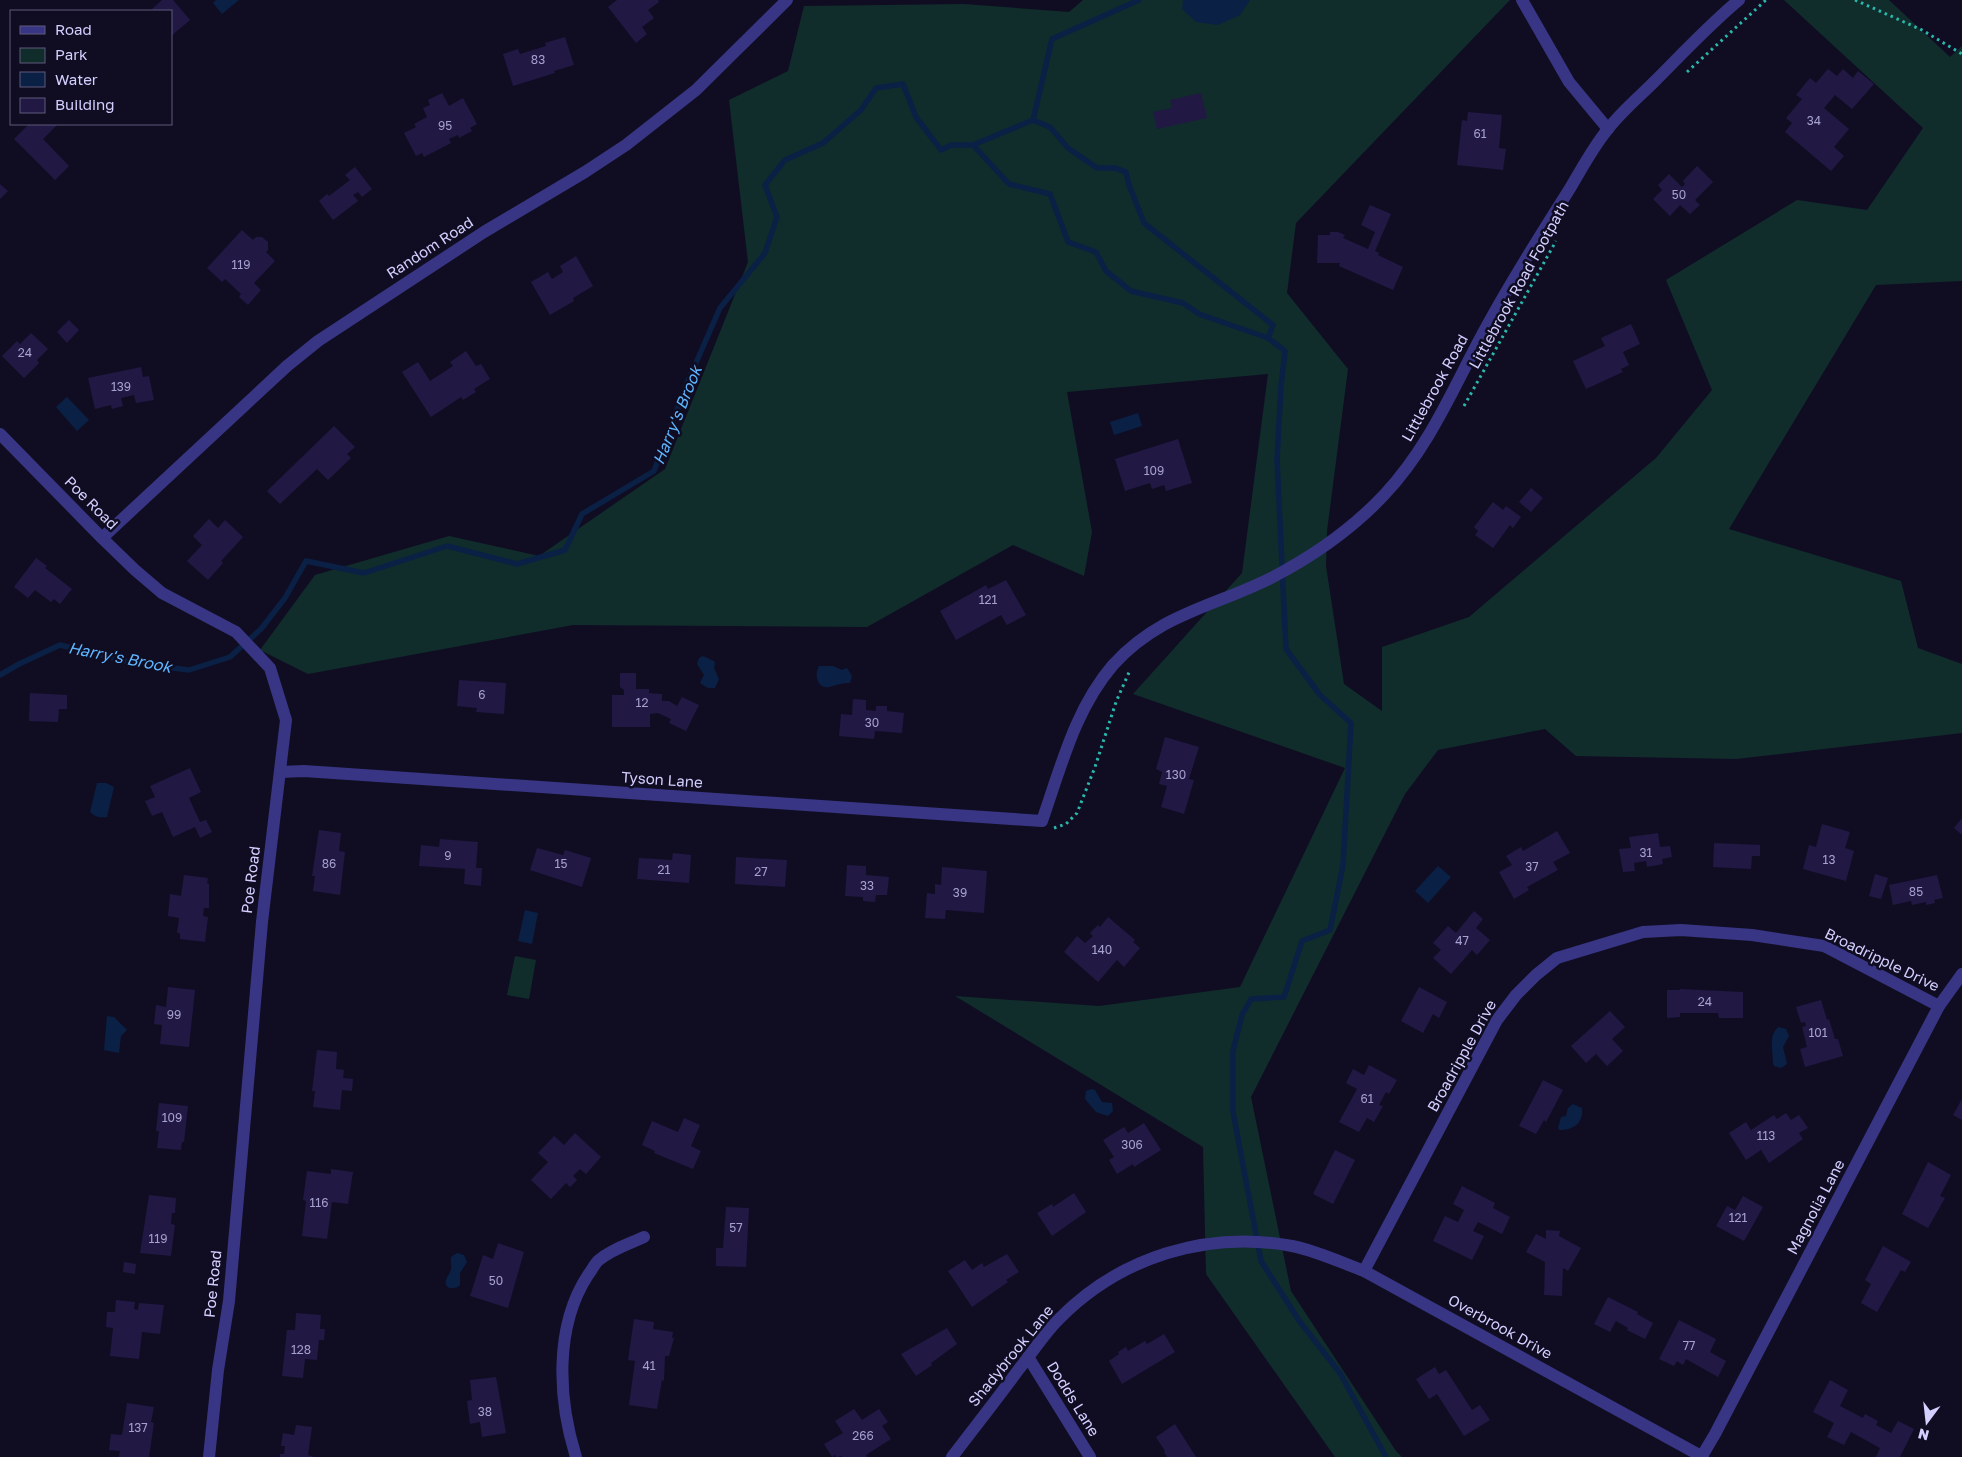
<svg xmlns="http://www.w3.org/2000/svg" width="1962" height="1457" viewBox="0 0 1962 1457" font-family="'Golos Text',sans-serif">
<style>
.green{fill:#102d2c}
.water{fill:#0a2045}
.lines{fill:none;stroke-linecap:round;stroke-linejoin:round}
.stream{stroke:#0a2045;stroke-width:5.5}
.building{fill:#211844}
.path{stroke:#2ab8ad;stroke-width:3;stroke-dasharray:2.5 4;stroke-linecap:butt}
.street{stroke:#383684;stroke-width:12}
.labels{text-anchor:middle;stroke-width:5;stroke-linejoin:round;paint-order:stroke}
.number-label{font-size:12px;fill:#a6a1d0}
.street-label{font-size:15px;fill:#d3cfff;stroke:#100d23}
.water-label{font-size:16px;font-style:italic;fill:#5db6ff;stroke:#100d23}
</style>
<rect width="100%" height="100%" fill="#100d23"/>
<!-- green -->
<g class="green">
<path d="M1083,0H1510L1296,223L1287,293L1348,369L1327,531L1326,566L1344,684L1382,711V647L1469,617L1656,458L1712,390L1666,280L1797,200L1867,210L1923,128L1784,0H1889L1950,57L1962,46V281L1876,285L1729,529L1901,581L1918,648L1962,664V733L1736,759L1576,756L1545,729L1438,750L1405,794L1251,1097L1291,1291L1396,1451L1402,1457H1335L1206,1274L1203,1147L955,996L1099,1006L1240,987L1345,768L1133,694L1242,573L1268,374L1067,392L1092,532L1084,576L1013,545L867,627L573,625L308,674L260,650L315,575L449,536L539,556L665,469L748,262L729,100L788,71L804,6L964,4L1069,12Z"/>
<path d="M515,956L536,960L529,999L507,995Z"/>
</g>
<!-- water -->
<g class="water">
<path d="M216,0H239L222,14L213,3Z"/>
<path d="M1183,0H1250L1240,15L1218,25L1196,22L1182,9Z"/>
<path d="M67,397L89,420L77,431L56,407Z"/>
<path d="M1138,413L1142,426L1114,435L1110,422Z"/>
<path d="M703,656L714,661L715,664L714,668L719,679L715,688H708L700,683L704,675L697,664L699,658Z"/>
<path d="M819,666H833L842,670L847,668L852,676L850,683C841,683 837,685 829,687C817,689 814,674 819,666Z"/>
<path d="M97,783H106L114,787L107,817C100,818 95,817 90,812Z"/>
<path d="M1438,866L1451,877L1428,903L1415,891Z"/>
<path d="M525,910L538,913L532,944L518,941Z"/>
<path d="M107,1016L114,1017L127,1030L121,1036L119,1053L104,1050Z"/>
<path d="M1779,1027L1786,1029L1789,1036L1783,1047L1787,1064L1781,1068L1774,1066L1773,1063C1773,1052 1768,1033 1779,1027Z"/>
<path d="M1092,1089L1095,1090L1102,1102L1112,1103L1113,1111L1108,1116L1096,1112L1085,1099L1086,1091Z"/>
<path d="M1573,1104L1582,1108C1584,1123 1573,1130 1560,1130L1558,1128L1561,1117L1566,1116L1568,1108Z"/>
<path d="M457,1253L464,1255L467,1262L460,1273V1285C455,1290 444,1290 446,1280C447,1276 450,1274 451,1269C452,1265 450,1261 451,1257Z"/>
</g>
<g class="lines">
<!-- stream -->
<g class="stream">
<path d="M1033,120L1050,127L1068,148L1097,168H1115L1126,172L1129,185L1144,223L1273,325L1268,338L1285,351L1281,386L1277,460L1286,649L1320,695L1351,723L1343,865L1330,930L1302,941L1284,997L1251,999L1242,1015L1233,1051V1112L1261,1261L1300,1322L1340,1373L1386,1457"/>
<path d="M973,145L1009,184L1050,194L1068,242L1096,252L1106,271L1131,291L1183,303L1199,314L1268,338"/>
<path d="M0,675L19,664L60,645L134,663L189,670L230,657L261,629L285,598L306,561L364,573L447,546L517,564L565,550L582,514L654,471L688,381L720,308L765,253L777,217L765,185L785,160L823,143L861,110L876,88L903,84L916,117L941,150L951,145H973L1033,120L1052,39L1139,0"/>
</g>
</g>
<!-- building -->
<g class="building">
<path d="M162,0H173L190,20L171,36V11H154L152,9Z"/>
<path d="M617,0H658L659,2L648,10L654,18L642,27L647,34L636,43L608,7Z"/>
<path d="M565,37L574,65L554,71L555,73L513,86L503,54L518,49L520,54L546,46L545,43Z"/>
<path d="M1828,69L1837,76L1843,69L1853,78L1858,71L1874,84L1852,109L1835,95L1824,108L1849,129L1834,147L1844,156L1831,171L1785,132L1792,123L1786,118L1802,99L1796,95L1810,78L1816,83Z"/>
<path d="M442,93L449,106L463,98L477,124L470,128L472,131L459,138L458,135L449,139L451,143L424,157L422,153L416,156L404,133L416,127L414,124L427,117L423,108L430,105L428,100Z"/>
<path d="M1201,93L1207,118L1157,129L1153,112L1172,108L1170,100Z"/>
<path d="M1468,112L1502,115L1499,148L1506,149L1503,170L1457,165L1462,120L1467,121Z"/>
<path d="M29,124H58L43,139L69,166L55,180L14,139Z"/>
<path d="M1697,166L1713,182L1695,200L1700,205L1690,214L1680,205L1670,216L1653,199L1662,190L1658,185L1669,174L1682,187L1685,184L1683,181Z"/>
<path d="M355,167L372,189L362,197L358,192L353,195L358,201L333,220L319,201L327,194L329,196L350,180L345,175Z"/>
<path d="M0,184L8,191L0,199Z"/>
<path d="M1370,205L1391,214L1375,251L1379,253L1378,255L1403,267L1393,290L1339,266L1340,263H1317L1318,235H1330V232H1338L1345,235L1343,238L1368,249L1375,232L1361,225Z"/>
<path d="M242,230L253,240L256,237H262L268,242V250L266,252L275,261L254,283L261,290L248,305L239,297L241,294L225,279L222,282L207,268Z"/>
<path d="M576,256L593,286L573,298L574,301L550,315L531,282L548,272L552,279L563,272L560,266Z"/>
<path d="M69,320L79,330L67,343L57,332Z"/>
<path d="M1631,324L1640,344L1623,352L1629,365L1621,369L1623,372L1586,389L1573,361L1605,346L1601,338Z"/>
<path d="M31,333L48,349L37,360L39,363L24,378L2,356L17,341L20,344Z"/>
<path d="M466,351L476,366L481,364L490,379L474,389L476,392L463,400L461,397L431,417L402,372L418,362L430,381L453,366L450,362Z"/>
<path d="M141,367L143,377L149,376L154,400L136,403L134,395L121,398L123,406L112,409L111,405L95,409L88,378Z"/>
<path d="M334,426L355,447L347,454L351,458L328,480L317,469L280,504L267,491Z"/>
<path d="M1178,439L1192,483L1166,491L1164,485L1152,489L1150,483L1125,491L1115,459Z"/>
<path d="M1531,488L1543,498L1531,512L1519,502Z"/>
<path d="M1493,502L1503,510L1506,506L1521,517L1513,528L1510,525L1493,548L1475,535L1478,531L1474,527Z"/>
<path d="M209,519L218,528L225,520L243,537L221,561L223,563L208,580L187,561L202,545L193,536Z"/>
<path d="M36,558L47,566L45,568L72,589L60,604L54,599L51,602L35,590L28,598L14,587Z"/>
<path d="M1006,580L1026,615L1007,625L1001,615L956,640L940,611L986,585L988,589Z"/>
<path d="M620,673H636V689H649V693L662,694V701H669L677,706L682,697L699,705L686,731L669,723L671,719L658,713L650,714V727H612V695H624V690L620,687Z"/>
<path d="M459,680L506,683L504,714L476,712L477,708L457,706Z"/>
<path d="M30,693L67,695V709H59L58,722L29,721Z"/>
<path d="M853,699L866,700V710L876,711V706H887V711L904,713L902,733L875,731L874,739L839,736L841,714L852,715Z"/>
<path d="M1165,737L1199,747L1189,779L1194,780L1184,814L1161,807L1167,786L1159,784L1162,772L1156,769Z"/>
<path d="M190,768L201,792L189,798L200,822L206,820L212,832L200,838L195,827L173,837L162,812L152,816L145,801L155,797L150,786Z"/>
<path d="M1962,818V835L1954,828Z"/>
<path d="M1822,824L1850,832L1845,848L1854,851L1846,881L1803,869L1809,845L1816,847Z"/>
<path d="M319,830L341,833L339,851L345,852L340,895L313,891L315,876H312Z"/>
<path d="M1557,831L1570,853L1553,862L1558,870L1527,887L1529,890L1514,899L1499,872L1512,865L1506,856L1521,847L1523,851Z"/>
<path d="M1658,833L1660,847L1670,846L1672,857L1662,859L1663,864L1647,867L1646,861L1634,863L1635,871L1623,872L1619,849L1631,848L1629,837Z"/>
<path d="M440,839L478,842L476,868H482L481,886L464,884L465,869L419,866L421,845L439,847Z"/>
<path d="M1714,843L1760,845V856H1752L1751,869L1713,867Z"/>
<path d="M537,848L563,855L565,850L591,858L582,887L530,870Z"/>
<path d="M673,853L691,855L689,883L637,879L639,858L672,860Z"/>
<path d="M736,857L787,860L785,887L735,884Z"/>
<path d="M847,865L866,866V875L889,877L887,895H876L875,902L863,901V897L845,896Z"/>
<path d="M942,867L987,871L984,913L946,910L945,919L925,918L927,893L935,894V884L941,885Z"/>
<path d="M1875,874L1888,878L1881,899L1869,896Z"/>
<path d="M184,875L208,878L207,883L209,884V908H204L203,916L208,917L205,942L180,939V933H177L179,918L168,916L170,894L181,896Z"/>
<path d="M1937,875L1943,898L1934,900L1935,903L1926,905V902L1912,905L1911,901L1893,905L1889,885Z"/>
<path d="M1474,911L1483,919L1476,928L1490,940L1477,955L1472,950L1451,974L1433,958L1441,950L1433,943L1448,926L1456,933Z"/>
<path d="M1108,917L1135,940L1133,942L1140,948L1124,967L1117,960L1098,982L1064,952L1077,936L1085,943L1093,936L1090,933L1098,925L1100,927Z"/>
<path d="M168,987L195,990L189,1047L160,1044L162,1025L154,1024L156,1005L166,1007Z"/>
<path d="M1419,987L1447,1002L1439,1018L1433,1014L1423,1033L1401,1021Z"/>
<path d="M1680,989L1743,992V1018H1719L1718,1013H1680V1017L1667,1018V990H1680Z"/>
<path d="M1821,1000L1827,1020L1829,1019L1835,1039H1838L1843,1056L1805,1067L1800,1049L1807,1047L1802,1027L1806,1026L1805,1022L1801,1023L1796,1007Z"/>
<path d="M1610,1011L1625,1027L1612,1039L1623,1051L1607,1066L1596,1054L1586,1063L1571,1046Z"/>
<path d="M317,1050L337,1052L336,1069L344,1070L343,1078L353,1079L352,1091L342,1090L340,1110L313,1107L315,1091H312Z"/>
<path d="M1369,1065L1397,1080L1389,1094L1386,1092L1379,1105L1383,1106L1374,1122L1367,1118L1359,1132L1339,1122L1357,1089L1346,1083L1353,1069L1364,1075Z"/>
<path d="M1543,1080L1563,1090L1546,1122L1544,1120L1536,1134L1519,1126Z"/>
<path d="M1962,1099V1120L1953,1115Z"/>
<path d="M159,1103L188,1106L184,1142H182L181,1150L157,1148L159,1131H156Z"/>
<path d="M1786,1113L1791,1120L1799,1115L1808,1128L1799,1133L1803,1139L1769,1163L1761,1150L1746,1160L1729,1133L1746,1122L1751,1130L1774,1115L1777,1119Z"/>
<path d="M684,1118L700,1125L691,1146L701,1151L693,1169L654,1153L655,1151L642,1145L652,1121L678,1132Z"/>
<path d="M1144,1123L1161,1150L1134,1167L1133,1164L1117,1174L1109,1160L1114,1157L1103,1140L1124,1127L1128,1133Z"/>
<path d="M575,1133L601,1157L586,1174L580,1169L573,1176L577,1180L570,1187L566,1183L551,1199L531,1180L548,1162L538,1153L554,1136L564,1145Z"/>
<path d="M1335,1150L1355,1160L1333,1204L1313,1194Z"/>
<path d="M1928,1162L1951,1175L1940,1196L1945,1198L1928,1228L1902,1214Z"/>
<path d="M331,1169L353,1172L348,1204L332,1202L327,1239L302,1236L306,1201L303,1200L307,1171L331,1174Z"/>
<path d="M1462,1186L1495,1203L1493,1208L1510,1217L1502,1234L1478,1222L1473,1231L1484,1236L1472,1260L1433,1241L1445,1216L1458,1222L1464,1210L1453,1204Z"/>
<path d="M1074,1193L1086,1212L1052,1236L1037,1213L1052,1204L1053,1207Z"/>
<path d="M149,1195L176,1198L175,1213H172L171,1224L175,1225L171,1256L140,1253Z"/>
<path d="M1743,1196L1763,1207L1744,1241L1716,1226L1727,1206L1735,1210Z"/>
<path d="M726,1207L749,1208L746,1267L716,1266V1248H723Z"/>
<path d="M1546,1230L1560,1231L1559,1236L1581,1248L1568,1271L1563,1268L1562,1296L1544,1295L1545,1262L1526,1252L1536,1234L1546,1239Z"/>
<path d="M498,1243L524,1252L508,1308L470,1296L483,1255L493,1259Z"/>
<path d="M1883,1246L1911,1262L1905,1272L1901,1270L1877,1312L1861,1303L1871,1284L1865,1280Z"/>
<path d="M1007,1254L1019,1272L1006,1280L1008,1282L972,1307L948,1271L965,1260L972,1270L982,1263L984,1267Z"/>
<path d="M124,1262L136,1264L135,1274L123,1272Z"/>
<path d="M1608,1297L1638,1312L1637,1314L1653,1323L1645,1339L1627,1330L1628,1328L1616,1321L1610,1332L1594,1324Z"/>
<path d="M116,1300L135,1302L134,1309L138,1310L139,1303L164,1305L160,1334L142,1332L139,1359L110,1356L113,1328L106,1327L107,1312H115Z"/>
<path d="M296,1313L321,1315L320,1329H325L324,1340H319L317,1360L305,1359L303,1378L282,1376L287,1330H295Z"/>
<path d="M634,1319L654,1322L653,1329L673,1332L672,1338H674L669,1356H665L664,1381L662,1380L657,1409L629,1405L635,1361L628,1360Z"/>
<path d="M1679,1320L1716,1339L1710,1352L1726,1361L1718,1377L1686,1359L1683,1365L1677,1361L1674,1366L1659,1359Z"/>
<path d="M947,1328L957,1344L931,1363L932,1365L916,1376L901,1354Z"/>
<path d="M1164,1334L1175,1352L1122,1384L1109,1361L1119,1354L1118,1352L1126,1347L1128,1351L1145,1341L1147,1344Z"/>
<path d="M1435,1367L1439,1374L1446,1370L1472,1410L1480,1405L1490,1420L1464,1436L1437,1394L1429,1399L1416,1379Z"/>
<path d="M496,1377L506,1433L482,1437L480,1422L470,1424L467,1401L472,1400L470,1380Z"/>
<path d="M1830,1380L1848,1390L1840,1406L1863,1418L1865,1414L1878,1421L1876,1425L1891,1433L1898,1421L1914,1429L1900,1457H1876L1880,1448L1851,1432L1844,1445L1827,1437L1834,1423L1813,1412Z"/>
<path d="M127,1403L154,1407L151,1422L154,1423L149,1457H119L120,1451L109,1450L111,1434L122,1435Z"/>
<path d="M854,1409L862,1420L879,1409L888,1422L882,1426L891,1439L866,1455L867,1457H842V1456L836,1457L835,1455L832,1457L824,1444L843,1433L835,1421Z"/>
<path d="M1175,1424L1196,1457H1167L1164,1452L1165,1451L1156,1437Z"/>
<path d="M296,1425L312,1427L308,1455L314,1457H280V1454H284L285,1446H281L283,1433L294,1435Z"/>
</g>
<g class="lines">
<!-- path -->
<g class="path">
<path d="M1855,0L1922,30L1962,54"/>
<path d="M1687,72L1766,0"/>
<path d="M1464,406L1556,241"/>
<path d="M1054,828L1066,824L1077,813L1095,767L1116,702L1130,670"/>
</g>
<!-- street -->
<g class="street">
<path d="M1522,0L1569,82L1608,129"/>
<path d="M0,434L102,538L135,570L162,593L236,632L270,668L286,720L262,922L229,1301L218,1370L209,1457"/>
<path d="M102,538L287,366L318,341L484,232L585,172L626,145L696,90L787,0"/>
<path d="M280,772L304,771L1042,821C1061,767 1075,709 1113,665C1160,613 1214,607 1273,577C1313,556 1353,528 1384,495C1432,444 1455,383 1488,324C1513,278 1541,234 1569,190C1581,170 1593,147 1608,129C1621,112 1639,97 1655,81C1682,54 1709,25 1739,0"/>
<path d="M1364,1271L1497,1020L1516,995L1536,975L1557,958L1643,932L1681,930L1752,935L1824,946L1939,1006"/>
<path d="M1028,1357L1090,1457"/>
<path d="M1702,1456L1715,1434L1939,1006L1962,974"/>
<path d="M576,1457C558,1400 554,1327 588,1275C592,1270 595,1263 599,1260C612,1249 629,1244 644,1237"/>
<path d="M952,1457C974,1428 997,1399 1019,1369C1032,1353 1044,1334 1059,1319C1120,1257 1207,1230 1292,1246C1317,1251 1340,1262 1364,1271L1703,1457"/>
</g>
</g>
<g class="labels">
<!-- number labels -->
<g class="number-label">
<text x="538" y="64">83</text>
<text x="1814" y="125">34</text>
<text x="445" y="130">95</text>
<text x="1480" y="138">61</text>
<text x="1679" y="199">50</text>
<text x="241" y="269">119</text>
<text x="25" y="357">24</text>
<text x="121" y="391">139</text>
<text x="1154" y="475">109</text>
<text x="988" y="604">121</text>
<text x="482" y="699">6</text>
<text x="642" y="707">12</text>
<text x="872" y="727">30</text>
<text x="1176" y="779">130</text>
<text x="1646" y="857">31</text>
<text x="448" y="860">9</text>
<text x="1829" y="864">13</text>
<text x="329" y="868">86</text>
<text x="561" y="868">15</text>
<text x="1532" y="871">37</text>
<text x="664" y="874">21</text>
<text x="761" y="876">27</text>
<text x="867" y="890">33</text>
<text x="1916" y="896">85</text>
<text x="960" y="897">39</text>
<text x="1462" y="945">47</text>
<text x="1102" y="954">140</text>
<text x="1705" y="1006">24</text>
<text x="174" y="1019">99</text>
<text x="1818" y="1037">101</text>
<text x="1367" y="1103">61</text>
<text x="172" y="1122">109</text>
<text x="1766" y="1140">113</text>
<text x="1132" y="1149">306</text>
<text x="319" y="1207">116</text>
<text x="1738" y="1222">121</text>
<text x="736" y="1232">57</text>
<text x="158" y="1243">119</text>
<text x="496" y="1285">50</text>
<text x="1689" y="1350">77</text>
<text x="301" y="1354">128</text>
<text x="649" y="1370">41</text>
<text x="485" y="1416">38</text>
<text x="138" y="1432">137</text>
<text x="863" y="1440">266</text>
</g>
<!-- street labels -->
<g class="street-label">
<text transform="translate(430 248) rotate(-33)" y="5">Random Road</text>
<text transform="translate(1519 285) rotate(-61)" y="5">Littlebrook Road Footpath</text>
<text transform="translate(1435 388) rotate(-61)" y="5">Littlebrook Road</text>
<text transform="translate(91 503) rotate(45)" y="5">Poe Road</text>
<text transform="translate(662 780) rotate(4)" y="5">Tyson Lane</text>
<text transform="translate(251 880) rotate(-83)" y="5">Poe Road</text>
<text transform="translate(1882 960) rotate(26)" y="5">Broadripple Drive</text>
<text transform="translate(1462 1056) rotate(-61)" y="5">Broadripple Drive</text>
<text transform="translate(1816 1207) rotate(-62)" y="5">Magnolia Lane</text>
<text transform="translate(213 1284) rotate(-84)" y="5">Poe Road</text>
<text transform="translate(1500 1327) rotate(29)" y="5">Overbrook Drive</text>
<text transform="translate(1011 1356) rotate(-51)" y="5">Shadybrook Lane</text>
<text transform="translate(1073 1399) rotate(58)" y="5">Dodds Lane</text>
</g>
<!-- water labels -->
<g class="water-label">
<text transform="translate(677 415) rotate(-68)" y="6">Harry's Brook</text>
<text transform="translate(120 657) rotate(11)" y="6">Harry's Brook</text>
</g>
</g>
<!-- legend -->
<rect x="10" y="10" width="162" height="115" fill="#100d23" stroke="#5e5b7b"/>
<rect x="20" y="26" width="25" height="8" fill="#383684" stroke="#5e5b7b"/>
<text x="55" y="35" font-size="15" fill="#d3cfff">Road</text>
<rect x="20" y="48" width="25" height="15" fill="#102d2c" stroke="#5e5b7b"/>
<text x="55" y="60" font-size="15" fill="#d3cfff">Park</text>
<rect x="20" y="72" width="25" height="15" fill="#0a2045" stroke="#5e5b7b"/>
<text x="55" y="85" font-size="15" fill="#d3cfff">Water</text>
<rect x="20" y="98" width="25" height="15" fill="#211844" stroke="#5e5b7b"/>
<text x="55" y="110" font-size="15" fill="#d3cfff">Building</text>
<!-- north arrow -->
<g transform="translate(1927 1422) rotate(195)" stroke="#100d23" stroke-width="4" paint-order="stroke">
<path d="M0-4L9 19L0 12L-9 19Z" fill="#d3cfff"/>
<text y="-8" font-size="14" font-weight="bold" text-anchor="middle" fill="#d3cfff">N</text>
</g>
</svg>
